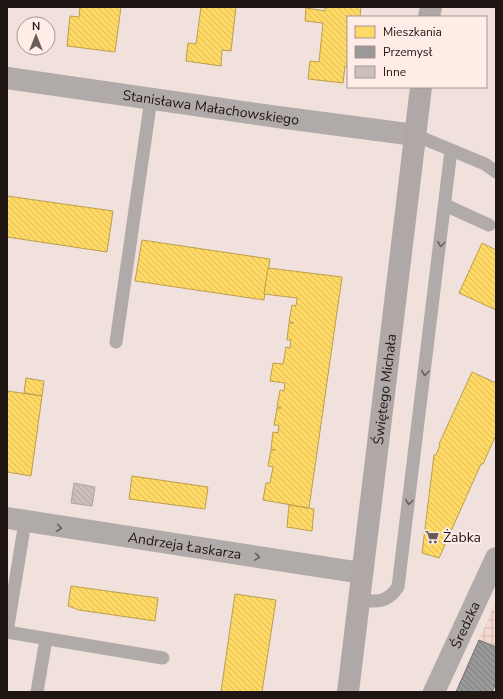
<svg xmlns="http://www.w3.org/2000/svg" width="503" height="699" viewBox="0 0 503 699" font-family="'Nunito Sans',sans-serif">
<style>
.industrial{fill:url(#industrial-grid)}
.homes{fill:url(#homes-back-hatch);stroke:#bc9e4d}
.industry{fill:url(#industry-back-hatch);stroke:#747170}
.building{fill:url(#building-back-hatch);stroke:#b0a49f}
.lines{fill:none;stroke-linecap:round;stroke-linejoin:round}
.lane{stroke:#b0aaa9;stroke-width:13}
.street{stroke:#b0aaa9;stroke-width:22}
.secondary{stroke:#b0a8a7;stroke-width:22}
.oneway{stroke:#68605e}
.labels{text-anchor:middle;stroke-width:4;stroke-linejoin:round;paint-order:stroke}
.street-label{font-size:14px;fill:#1f1512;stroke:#ffece7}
.poi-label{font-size:14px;fill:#1f1512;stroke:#ffece7;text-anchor:start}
</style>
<defs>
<pattern id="industrial-grid" width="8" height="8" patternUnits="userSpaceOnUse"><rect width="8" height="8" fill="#f4d8cf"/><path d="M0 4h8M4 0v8" fill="none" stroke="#d1b8b1"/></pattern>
<pattern id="homes-back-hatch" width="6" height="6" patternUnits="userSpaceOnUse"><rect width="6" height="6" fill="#ffd966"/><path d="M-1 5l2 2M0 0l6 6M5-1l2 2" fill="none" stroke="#dab957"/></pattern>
<pattern id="industry-back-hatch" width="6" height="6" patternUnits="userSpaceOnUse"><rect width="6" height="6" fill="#999"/><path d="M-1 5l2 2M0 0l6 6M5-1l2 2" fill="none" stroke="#7c7c7b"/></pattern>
<pattern id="building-back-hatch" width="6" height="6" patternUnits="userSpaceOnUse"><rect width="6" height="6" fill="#cabfb9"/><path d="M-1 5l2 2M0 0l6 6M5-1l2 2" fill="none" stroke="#ada39e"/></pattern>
</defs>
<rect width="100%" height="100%" fill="#f1e1dc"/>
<!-- industrial -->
<path class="industrial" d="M496,602V692H455Z"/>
<!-- homes -->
<g class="homes">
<path d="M80,7H121L115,52L67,46L70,16L79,17Z"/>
<path d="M201,7H236L231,51L222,50L221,66L186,61L188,43L196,44Z"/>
<path d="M325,7H361L360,17H348V67L345,66L343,83L308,79L310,61L319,62L323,23L305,21L306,8L325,11Z"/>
<path d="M7,196L113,211L107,252L7,237Z"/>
<path d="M142,240L270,259L264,300L135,281Z"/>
<path d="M482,243L496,250V310L459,293Z"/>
<path d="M268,268L342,277L309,508L263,500L266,483H270L273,467L268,466L271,450H275L271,449L273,432L278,433L279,425H274L277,408H281L277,407L280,390L284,391L285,383L270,381L273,363L283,364L286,347L290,348L291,340H287L289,323H294L289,322L292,305L296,306L297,298L264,294Z"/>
<path d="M472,372L496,383V435L483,464H481L439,558L422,553L434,455H436L440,445L439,444Z"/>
<path d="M26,378L44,381L42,396L24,393Z"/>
<path d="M7,391L42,396L31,476L7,472Z"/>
<path d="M132,476L208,487L205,509L129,499Z"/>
<path d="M289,505L314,509L312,531L287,527Z"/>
<path d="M71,586L158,598L155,621L79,610L68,606Z"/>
<path d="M235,594L276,600L262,692H221Z"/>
</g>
<!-- industry -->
<path class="industry" d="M479,640L496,647V683L492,692H456Z"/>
<!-- building -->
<path class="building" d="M74,483L95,487L92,506L71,503Z"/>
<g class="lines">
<!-- lane -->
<g class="lane">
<path d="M415,135L485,164L496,172"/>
<path d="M445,205L489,225"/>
<path d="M116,342L151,99"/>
<path d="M359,600C377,602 387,603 398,587L451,150"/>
<path d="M7,632L163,658"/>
<path d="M7,632L25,522"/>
<path d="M37,692L46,639"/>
</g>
<!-- street -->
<g class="street">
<path id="s1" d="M7,78L278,117L415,135"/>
<path id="s2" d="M7,518L362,573"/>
<path id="s3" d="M434,692L496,558"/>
</g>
<!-- secondary -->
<g class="secondary">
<path d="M429,17L431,7"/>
<path id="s4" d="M348,692L421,87"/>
</g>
</g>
<!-- one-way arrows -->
<defs><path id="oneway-chevron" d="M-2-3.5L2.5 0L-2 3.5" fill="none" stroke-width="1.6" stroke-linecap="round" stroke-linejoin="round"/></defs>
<g class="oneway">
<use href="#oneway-chevron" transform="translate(441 244) rotate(97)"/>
<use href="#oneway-chevron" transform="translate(425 373) rotate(97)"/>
<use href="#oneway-chevron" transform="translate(409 502) rotate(97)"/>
<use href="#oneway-chevron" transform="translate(59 528) rotate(8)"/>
<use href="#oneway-chevron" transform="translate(257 557) rotate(9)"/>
</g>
<!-- icons -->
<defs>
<symbol id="supermarket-bare" viewBox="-9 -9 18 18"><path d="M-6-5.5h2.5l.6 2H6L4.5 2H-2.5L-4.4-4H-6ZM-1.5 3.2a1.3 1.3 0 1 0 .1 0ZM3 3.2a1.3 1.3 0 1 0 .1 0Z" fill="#685c59" stroke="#ffece7" stroke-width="2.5" paint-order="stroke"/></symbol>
</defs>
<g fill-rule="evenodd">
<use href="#supermarket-bare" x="422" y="527" width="20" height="20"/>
</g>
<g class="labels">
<!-- street labels -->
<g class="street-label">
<text dy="5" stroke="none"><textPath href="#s1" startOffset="206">Stanisława Małachowskiego</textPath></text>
<text dy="5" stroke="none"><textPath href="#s4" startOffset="305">Świętego Michała</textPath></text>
<text dy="5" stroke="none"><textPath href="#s2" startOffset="180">Andrzeja Łaskarza</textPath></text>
<text dy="5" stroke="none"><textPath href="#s3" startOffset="74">Średzka</textPath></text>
</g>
<!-- poi labels -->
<g class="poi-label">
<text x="443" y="542">Żabka</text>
</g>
</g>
<!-- border -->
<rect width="503" height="699" fill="none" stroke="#1f1512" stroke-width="16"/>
<!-- legend -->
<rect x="347" y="16" width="140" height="72" fill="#ffece7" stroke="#a59692"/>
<rect x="355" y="26" width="20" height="12" fill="#ffd966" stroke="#a59692"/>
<text x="383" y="36" font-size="12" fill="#1f1512">Mieszkania</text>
<rect x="355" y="46" width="20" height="12" fill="#999999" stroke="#a59692"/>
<text x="383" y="56" font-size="12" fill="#1f1512">Przemysł</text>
<rect x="355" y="66" width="20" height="12" fill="#cabfb9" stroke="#a59692"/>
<text x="383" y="76" font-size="12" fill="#1f1512">Inne</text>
<!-- north arrow -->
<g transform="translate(36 36)"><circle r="19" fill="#ffece7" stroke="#a59692"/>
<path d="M0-3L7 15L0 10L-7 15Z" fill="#685c59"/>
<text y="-6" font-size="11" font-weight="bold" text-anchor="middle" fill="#1f1512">N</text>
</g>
</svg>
